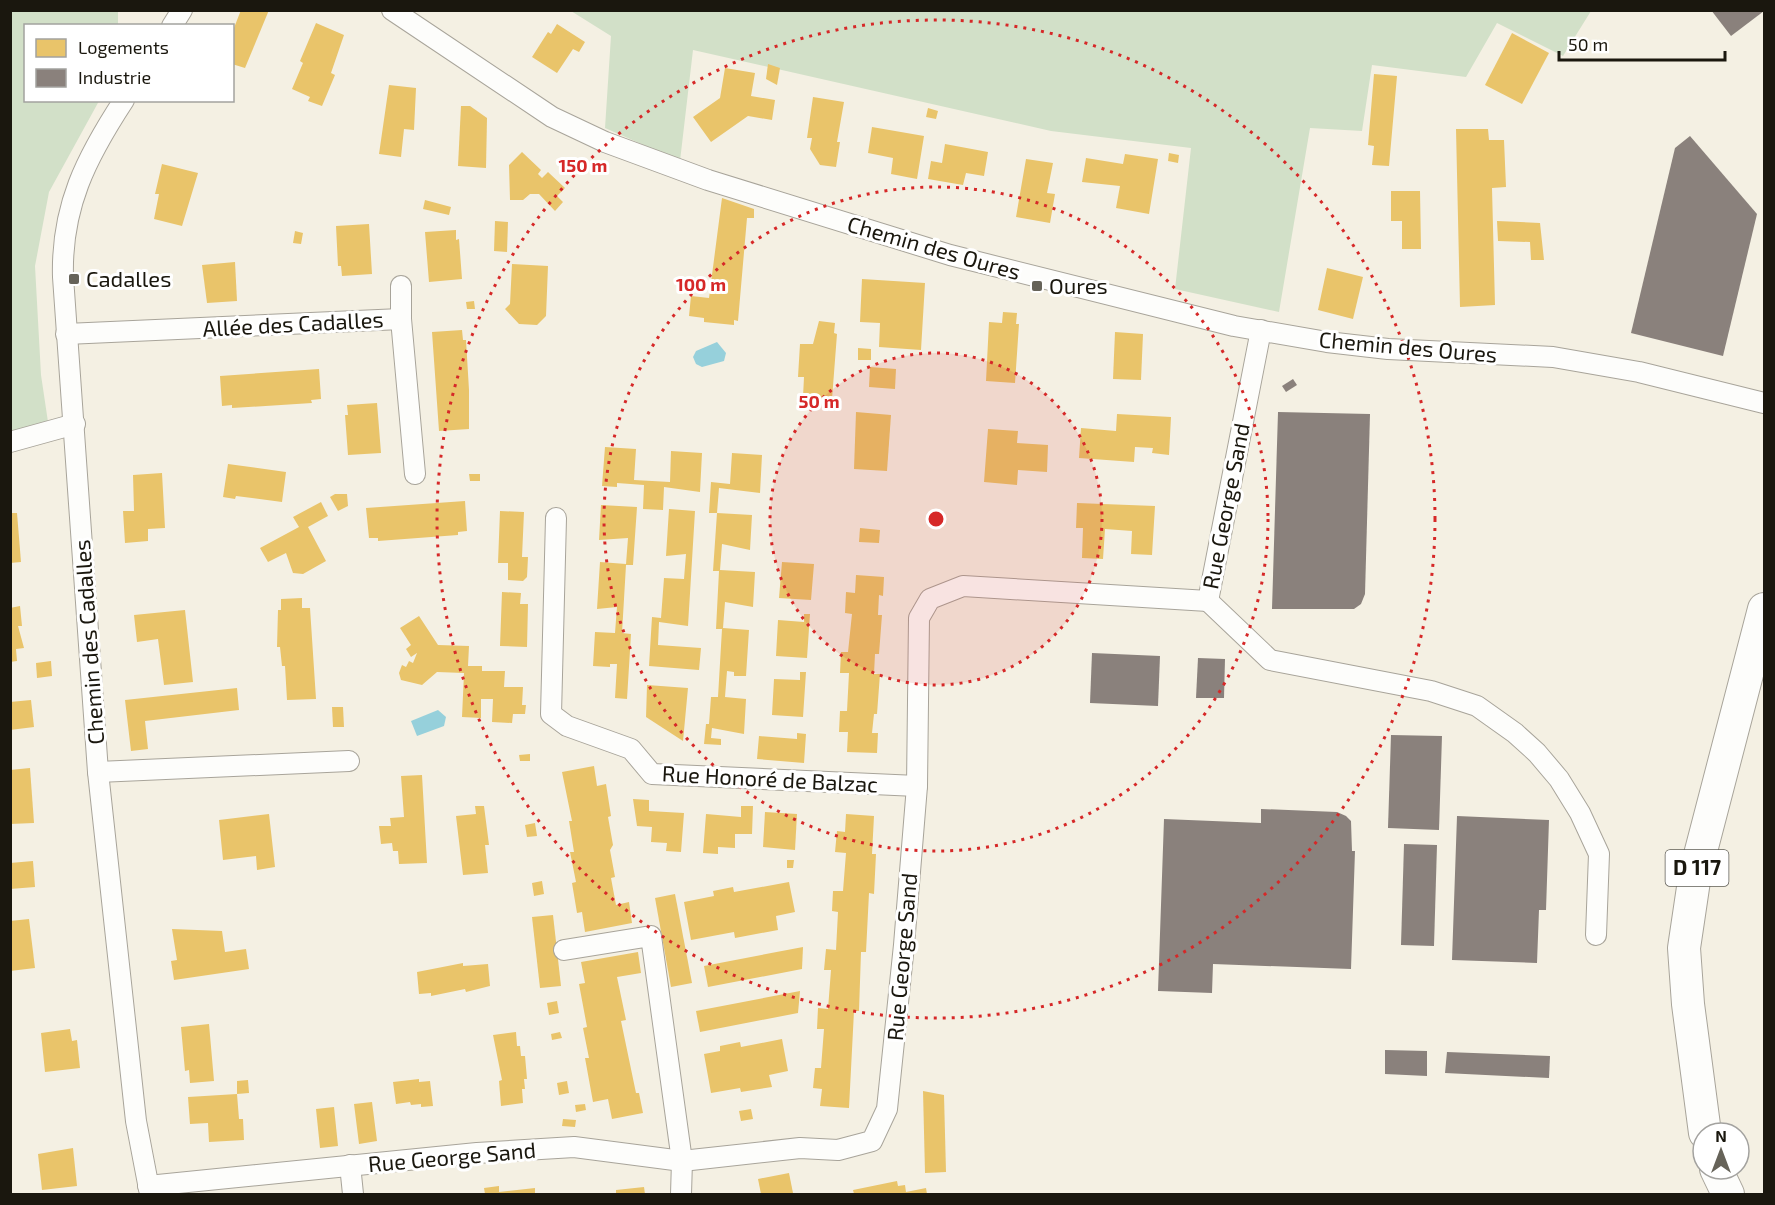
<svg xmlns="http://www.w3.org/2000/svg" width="1775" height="1205" viewBox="0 0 1775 1205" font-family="'Exo 2',sans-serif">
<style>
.green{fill:#d2e0c8}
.water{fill:#96d0db}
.homes{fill:#e9c46a}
.industry{fill:#8a817c}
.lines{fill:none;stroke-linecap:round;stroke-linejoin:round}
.minor-casing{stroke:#a8a49a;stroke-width:22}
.primary-casing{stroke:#a8a49a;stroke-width:34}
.minor{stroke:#fdfdfb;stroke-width:20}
.primary{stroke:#fdfdfb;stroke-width:32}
.ring{fill:none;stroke:#d62828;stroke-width:3;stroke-dasharray:3 6}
.poi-dot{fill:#666359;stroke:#fff;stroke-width:2}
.labels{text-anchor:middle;stroke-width:6;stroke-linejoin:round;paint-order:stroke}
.shield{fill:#fff;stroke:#5f5d56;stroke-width:1.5}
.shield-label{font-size:21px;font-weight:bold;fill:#1a170e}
.street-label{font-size:22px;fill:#1a170e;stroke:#fff}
.poi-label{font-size:22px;fill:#1a170e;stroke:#fff;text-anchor:start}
.centre{fill:#d62828;stroke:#fff;stroke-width:3}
.ring-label{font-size:18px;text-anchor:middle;font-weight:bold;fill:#d62828;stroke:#fff;stroke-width:6;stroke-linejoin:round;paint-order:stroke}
</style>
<rect width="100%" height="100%" fill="#f4f0e3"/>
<!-- green -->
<g class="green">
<path d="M11,11H118V25L26,26V100L99,101L49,192L35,266L41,375L48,422L11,432Z"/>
<path d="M571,11H1591L1563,56L1497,23L1466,77L1372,65L1362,131L1310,128L1279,312L1175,289L1191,148L1051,131L693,50L680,161L605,128L611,36Z"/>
</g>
<!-- water -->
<g class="water">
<path d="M717,342L726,353L724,361L702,367L696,364L693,357L696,351Z"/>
<path d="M438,710L446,717L444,726L417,736L411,721Z"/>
</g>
<!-- homes -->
<g class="homes">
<path d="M241,10H269L245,68L232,64V33Z"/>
<path d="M316,23L344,35L331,73L335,75L322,106L308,101L310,97L292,89L303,63L300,61Z"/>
<path d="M557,24L585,42L579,52L573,49L557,73L532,57L548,32L551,34Z"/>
<path d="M1512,33L1549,53L1522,104L1485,85Z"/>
<path d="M768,64L780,68L777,85L766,79Z"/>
<path d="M725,68L755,73L751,96L775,100L772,120L748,116L711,142L693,117L720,98Z"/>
<path d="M1374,74L1397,76L1389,166L1372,165L1374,146L1368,145Z"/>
<path d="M389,85L416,88L414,130L404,129L401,157L379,154Z"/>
<path d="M813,97L844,102L837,142H840L836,167L820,165L810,149L812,138H807Z"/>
<path d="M461,106H470L487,118L486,168L458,166Z"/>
<path d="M928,108L938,111L936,119L926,117Z"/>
<path d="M872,127L924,136L917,179L891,174L893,158L868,153Z"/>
<path d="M1456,129H1488L1489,140H1504L1506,187L1492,188L1495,305L1460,307Z"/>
<path d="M945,144L988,152L984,176L966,173L963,185L928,179L931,161L942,163Z"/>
<path d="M522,152L541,170L538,174L542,178L548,172L565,188L557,196L563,202L555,211L539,194H530L523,200H510L509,165Z"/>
<path d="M1169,153L1179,155L1178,163L1168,161Z"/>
<path d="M1125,154L1158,159L1149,214L1116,208L1120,186L1082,182L1086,158L1123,164Z"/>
<path d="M1026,159L1053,163L1047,193L1055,194L1050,223L1016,217Z"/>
<path d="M162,164L198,173L182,226L154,219L159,194H155Z"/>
<path d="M1391,191H1420L1421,249H1402V221H1391Z"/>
<path d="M722,198L754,209V218H747L738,321L734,320V325L704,322V318L689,316L691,296L709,298Z"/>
<path d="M425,200L451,207L449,215L423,209Z"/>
<path d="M495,221L508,222L507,252L494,251Z"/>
<path d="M1497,221L1540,223L1544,260H1531L1530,242L1498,241Z"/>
<path d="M369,224L372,274L342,276L341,266H338L336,226Z"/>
<path d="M456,230V240L459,239L462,279L429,282L425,232Z"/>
<path d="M295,231L303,233L301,244L293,243Z"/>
<path d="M235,262L237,301L207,303L202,265Z"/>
<path d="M512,264L548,266L546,316L537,325L519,324L505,309L510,304Z"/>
<path d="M1327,268L1363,277L1353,319L1318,310Z"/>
<path d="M862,279L925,283L921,350L879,347L880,323L860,322Z"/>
<path d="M474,301L475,309H467L466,302Z"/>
<path d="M1003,312L1017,313L1016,324H1019L1015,383L986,381L989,322L1002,323Z"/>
<path d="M819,321L835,323L834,333L837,334L832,399L803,397L804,377H798L800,344H813Z"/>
<path d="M462,330L463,340H466L469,390V429L439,431L432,332Z"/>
<path d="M1115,332L1143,334L1141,380L1113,379Z"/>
<path d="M858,348L871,349V360H858Z"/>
<path d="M870,367L896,369L895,389L869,387Z"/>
<path d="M319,369L321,399L311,400L312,403L232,408V405L222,406L220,376Z"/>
<path d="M377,403L381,453L348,455L345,415H348L347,405Z"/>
<path d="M856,412L891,415L887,471L854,469Z"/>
<path d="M1117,414L1171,417L1169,455L1152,453L1153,448L1135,447L1134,462L1079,458L1081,428L1116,431Z"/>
<path d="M988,429L1018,431L1017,443L1048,445L1047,472L1018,470L1017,485L984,482Z"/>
<path d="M605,447L636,449L634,480L670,482L671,451L702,453L700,492L664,487L663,510L643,509L644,485L617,483V487L602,486Z"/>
<path d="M732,453L762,455L760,493L719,488L717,513L752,515L750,550L722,544L720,570L755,572L753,607L725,602L723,628L749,630L746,676H734V672L727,671L725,697L746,699L744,734L712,728L711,738L721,739V745L704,744L706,724H709L711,697H718L722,629H716L719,571H713L717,513H709L711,482L730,484Z"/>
<path d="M228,464L286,472L282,502L236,496L235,499L223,497Z"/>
<path d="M162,473L165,528L148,529V541L125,543L123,511H134L133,475Z"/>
<path d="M469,474H480V481H470Z"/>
<path d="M335,494H347L348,506L338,511L330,497Z"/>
<path d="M465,501L467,531L458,532V535L378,541V538H369L366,508Z"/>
<path d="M321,502L328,516L308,527L326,561L303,574L293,573L286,553L268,562L260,548L299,527L293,517Z"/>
<path d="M1077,503L1155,506L1152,555L1131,554L1132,531L1105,529L1103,559L1082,558L1083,528H1076Z"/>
<path d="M601,505L637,507L633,565H626L622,633L631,634L627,699L615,698L617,664H610V667L593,666L595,632L615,633L617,607L597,609L600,562L626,564L628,538L599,540Z"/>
<path d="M669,509L695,511L688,626L659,622L658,645L701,648L699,670L649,666L652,617L661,618L664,578L684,579L686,554L666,556Z"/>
<path d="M500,511L524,512L522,557H528L527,577L523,581L508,580V563H498Z"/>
<path d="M10,513H17L21,562L10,563Z"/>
<path d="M860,528L880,530L879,543L859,542Z"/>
<path d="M782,562L814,564L811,600L779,598Z"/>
<path d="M856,575L884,577L883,596L879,595L878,615H882L879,654H875L874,674H880L877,714H874L872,733H878L877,753L847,752L848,732H839L840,711H847L849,673H840L841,652H848L852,614L845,613L846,592L855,593Z"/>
<path d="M502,592L521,593L520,604H528L527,647L500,646Z"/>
<path d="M302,598V608H310L316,699L287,700L285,666H282L280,647H277L278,610H281V599Z"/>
<path d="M20,606L22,626H18L24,648L16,649L17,661L10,662V608Z"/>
<path d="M185,610L193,682L164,685L158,639L137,642L134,615Z"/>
<path d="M804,614H810L807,658L776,656L778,620L804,622Z"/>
<path d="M419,616L438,645L469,646L468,666H482V671H505L504,687H523L522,705H526L525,714H513L512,723L492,722L493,699H481V718L462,717L464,673L437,672L422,685L401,680L399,673L402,665L406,667L409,661L413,663L417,653L411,657L406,649L411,645L400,628Z"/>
<path d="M51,661L52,676L37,678L36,663Z"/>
<path d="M800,672H806L803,717L772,715L774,679L800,680Z"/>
<path d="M647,685L688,688L683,741L646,717Z"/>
<path d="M237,688L239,710L145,721L148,749L131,751L125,700Z"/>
<path d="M31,700L34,727L10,730V702Z"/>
<path d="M332,707H343L344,727H333Z"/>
<path d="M797,733L806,734L804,763L757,759L759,736L797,739Z"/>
<path d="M530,754V761H520L519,755Z"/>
<path d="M594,766L597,786L606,784L611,816L608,817L613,845L610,850L615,877L611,878L616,905L629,902L632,923L585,932L582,912L577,913L572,883L576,882L570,852H574L569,821H572L562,772Z"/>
<path d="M30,768L34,823L10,824V770Z"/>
<path d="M422,775L427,863L399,864L398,851H393L392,843L381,844L379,826H391L390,818L404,817L401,776Z"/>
<path d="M633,799L649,800V811L684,813L681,852L666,851L667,843L651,842L652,827L637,826Z"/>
<path d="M475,806H484L489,845H485L488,873L463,875L456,816L476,814Z"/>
<path d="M741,806H753L752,834H735V848L718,847V854L703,853L706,814L741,817Z"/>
<path d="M765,812L797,814L795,850L763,847Z"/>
<path d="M269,814L275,867L257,870L256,856L223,860L219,820Z"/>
<path d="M846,814L874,816L872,854H876L874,894L869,893L866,952H861L859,1011H854L849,1108L820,1106L822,1089L813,1088L815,1068H821L824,1029H817L818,1008L828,1009L831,970H824L826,949L836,950L838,912L832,911L833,891H843L846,853L835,852L837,831L845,832Z"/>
<path d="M535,823L537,836L527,837L525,825Z"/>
<path d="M787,860H794L793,868H787Z"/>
<path d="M33,861L35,887L10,889V863Z"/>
<path d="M542,881L544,894L534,896L532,883Z"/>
<path d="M789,882L795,912L776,916L778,930L735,938L734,932L691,940L684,902L714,896L713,891L733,887L734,892Z"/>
<path d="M675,894L692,983L671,987L655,898Z"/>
<path d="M553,915L561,986L540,988L532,917Z"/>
<path d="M29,919L35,968L10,971V921Z"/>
<path d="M172,929L222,931L225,952L246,949L249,969L174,980L171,961L177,960Z"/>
<path d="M803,947L802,969L708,987L704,966Z"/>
<path d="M638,952L641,973L617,977L626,1020L621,1021L636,1093H639L643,1113L612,1119L608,1099L593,1102L585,1058H589L583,1028L587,1027L579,984L585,983L581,962Z"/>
<path d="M463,963V966L488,964L490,986L466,992L465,989L431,996V993L419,994L417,972Z"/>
<path d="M800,991L798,1013L700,1032L696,1011Z"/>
<path d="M557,1001L559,1013L549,1015L547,1003Z"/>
<path d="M209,1024L214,1081L190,1083L189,1070L185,1071L181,1027Z"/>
<path d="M70,1029L72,1041L77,1040L80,1068L45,1072L41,1033Z"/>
<path d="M516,1032L517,1046H520L521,1056H525L527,1079H524L525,1089H522L523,1103L501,1106L499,1081L502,1080L493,1035Z"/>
<path d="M560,1032L562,1038L552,1040L551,1034Z"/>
<path d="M782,1039L788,1071L769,1075L772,1087L741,1092L740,1088L711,1093L704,1054L720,1051V1046L740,1042L741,1047Z"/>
<path d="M419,1079V1082L430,1081L433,1106L421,1107V1104L411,1105L410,1102L396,1104L393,1082Z"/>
<path d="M248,1080L249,1093L237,1094V1081Z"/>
<path d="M567,1081L569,1093L559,1095L557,1083Z"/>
<path d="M923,1091L944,1095L946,1172L925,1173Z"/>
<path d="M237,1094L239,1119H243L244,1140L209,1142L208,1123L190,1124L188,1097Z"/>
<path d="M372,1102L377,1141L359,1144L354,1104Z"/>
<path d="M585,1104L586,1110L576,1112L575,1105Z"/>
<path d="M334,1107L338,1146L320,1148L316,1109Z"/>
<path d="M751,1109L753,1119L741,1121L739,1111Z"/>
<path d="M563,1119L576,1120L575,1127L562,1126Z"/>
<path d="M73,1148L77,1186L42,1190L38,1154Z"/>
<path d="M789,1173L793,1193L761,1194L758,1179Z"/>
<path d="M897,1181L898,1186L905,1185L906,1192L926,1188L927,1194H854L853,1190Z"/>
<path d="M499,1186V1192L535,1188V1194H485L484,1188Z"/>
<path d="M644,1187L645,1194H616V1190Z"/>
</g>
<!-- industry -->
<g class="industry">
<path d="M1711,10H1764V11L1731,36Z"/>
<path d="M1690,136L1757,214L1723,356L1631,333L1675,148Z"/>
<path d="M1293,379L1297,385L1286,392L1282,386Z"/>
<path d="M1278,412L1370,414L1365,594L1361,604L1354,609H1272Z"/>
<path d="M1092,653L1160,656L1158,706L1090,703Z"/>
<path d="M1198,658L1225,659L1224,698H1196Z"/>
<path d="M1391,735L1442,736L1439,830L1388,828Z"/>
<path d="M1261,809L1337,812L1346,816L1351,821L1352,851H1355L1351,969L1213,964L1212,993L1158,991L1164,819L1261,823Z"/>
<path d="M1457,816L1549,820L1546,910H1539L1537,963L1452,960Z"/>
<path d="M1404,844L1437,845L1434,946L1401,945Z"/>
<path d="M1385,1050L1427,1051V1076L1385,1074Z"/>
<path d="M1447,1052L1550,1056L1549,1078L1445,1073Z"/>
</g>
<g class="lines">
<defs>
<g id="minor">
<path d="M392,10L552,117L605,142L708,180L950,255L1234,326L1327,342L1388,349L1553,357L1639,372L1764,403"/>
<path d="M172,26L182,10"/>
<path d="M124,100C86,158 61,207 63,277L98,772L136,1121L150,1194"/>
<path d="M401,286V319"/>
<path d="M66,334L401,319L415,474"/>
<path d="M10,442L75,424"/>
<path d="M556,518L551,714L567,726L631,749L652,774L917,786"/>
<path d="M1208,601L1270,660L1431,691L1477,706L1515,733L1537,753L1559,779L1580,813L1599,854L1596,935"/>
<path d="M98,772L349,761"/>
<path d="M564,950L651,936L682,1161L681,1194"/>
<path d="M350,1165L353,1194"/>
<path d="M148,1186L477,1153L574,1147L682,1161L800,1148L838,1150L872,1141L887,1109L904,945L917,786L919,618L930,599L963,586L1208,601L1261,330"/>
</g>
<g id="primary">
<path d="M1705,1133L1688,1004L1684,948L1695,874L1764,609"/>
<path d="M1716,1169L1728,1194"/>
</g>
</defs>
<!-- minor casing -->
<use href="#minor" class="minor-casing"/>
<!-- primary casing -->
<use href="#primary" class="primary-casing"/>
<!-- minor -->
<use href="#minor" class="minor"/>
<!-- primary -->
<use href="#primary" class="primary"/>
</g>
<!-- distance rings -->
<circle cx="936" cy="519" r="166" fill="#d62828" fill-opacity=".12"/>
<g class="ring">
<circle cx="936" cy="519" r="166"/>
<circle cx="936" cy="519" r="332"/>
<circle cx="936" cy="519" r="499"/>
</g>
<!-- markers -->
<g class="poi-dot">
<rect x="68" y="273" width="12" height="12" rx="3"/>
<rect x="1031" y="280" width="12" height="12" rx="3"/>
</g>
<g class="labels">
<!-- shield labels -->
<rect class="shield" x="1665.5" y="850" width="63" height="36" rx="4.5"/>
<g class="shield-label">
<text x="1697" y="875">D 117</text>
</g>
<!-- street labels -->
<g class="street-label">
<text transform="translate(934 248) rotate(16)" y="8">Chemin des Oures</text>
<text transform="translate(293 324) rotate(-3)" y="8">Allée des Cadalles</text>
<text transform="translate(1408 347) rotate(5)" y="8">Chemin des Oures</text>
<text transform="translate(1226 506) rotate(-79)" y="8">Rue George Sand</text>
<text transform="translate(89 642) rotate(-94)" y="8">Chemin des Cadalles</text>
<text transform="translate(770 779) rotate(3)" y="8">Rue Honoré de Balzac</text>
<text transform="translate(902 957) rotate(-85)" y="8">Rue George Sand</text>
<text transform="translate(452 1157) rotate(-5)" y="8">Rue George Sand</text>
</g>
<!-- poi labels -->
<g class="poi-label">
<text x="86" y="287">Cadalles</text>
<text x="1049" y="294">Oures</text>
</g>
</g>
<circle cx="936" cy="519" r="9" class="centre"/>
<g class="ring-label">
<text x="583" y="172">150 m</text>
<text x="701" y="291">100 m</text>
<text x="819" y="408">50 m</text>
</g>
<!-- border -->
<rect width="1775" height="1205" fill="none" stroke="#1a170e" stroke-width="24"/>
<!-- legend -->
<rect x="24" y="24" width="210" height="78" fill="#ffffff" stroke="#a3a29f" stroke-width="1.5"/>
<rect x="36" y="39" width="30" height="18" fill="#e9c46a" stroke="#a3a29f" stroke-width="1.5"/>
<text x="78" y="54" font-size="18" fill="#1a170e">Logements</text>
<rect x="36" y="69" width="30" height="18" fill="#8a817c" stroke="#a3a29f" stroke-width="1.5"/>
<text x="78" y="84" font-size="18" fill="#1a170e">Industrie</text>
<!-- north arrow -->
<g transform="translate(1721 1151)"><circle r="28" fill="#ffffff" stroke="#a3a29f" stroke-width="1.5"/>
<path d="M0-4.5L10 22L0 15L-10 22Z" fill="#666359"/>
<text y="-9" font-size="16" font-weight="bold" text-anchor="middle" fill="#1a170e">N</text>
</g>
<!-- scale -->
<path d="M1559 51v9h166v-9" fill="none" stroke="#1a170e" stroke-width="3"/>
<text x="1568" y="51" font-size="18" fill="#1a170e" stroke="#ffffff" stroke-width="4.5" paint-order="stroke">50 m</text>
</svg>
